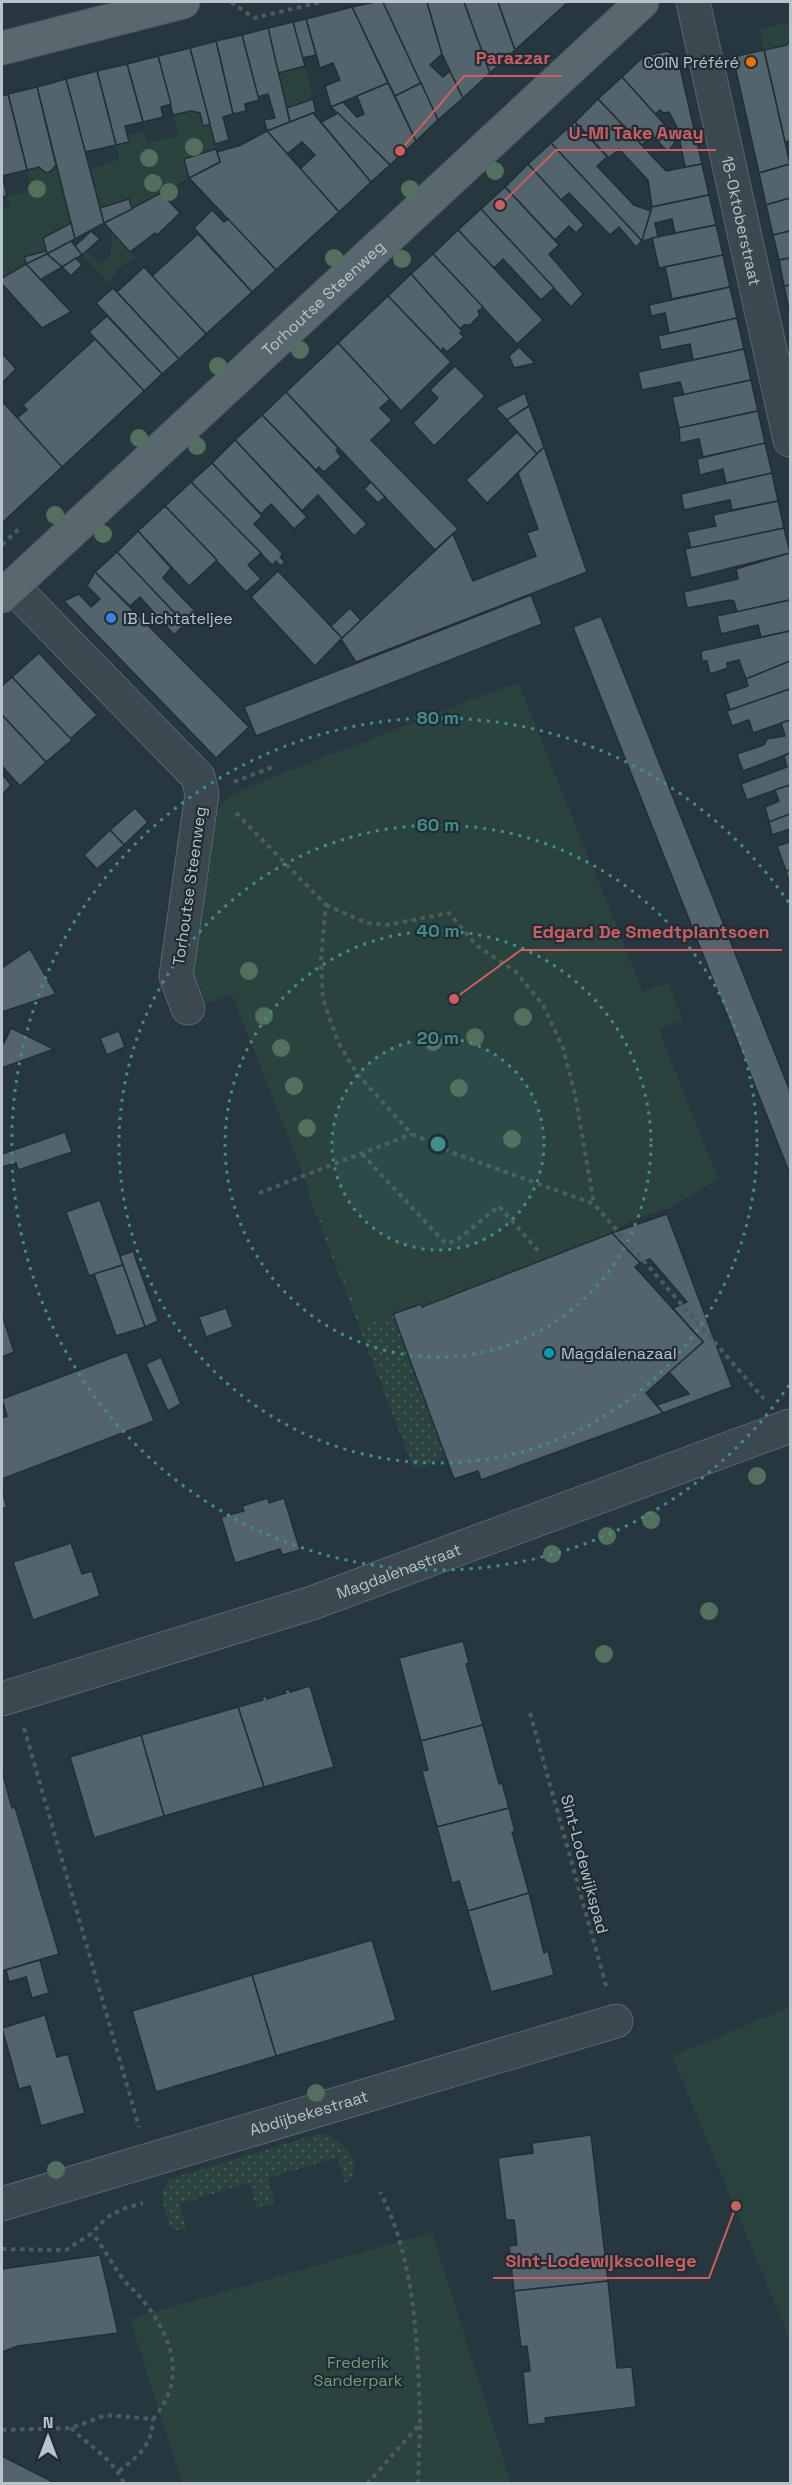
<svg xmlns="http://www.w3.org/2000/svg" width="792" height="2485" viewBox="0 0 792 2485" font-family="'Space Grotesk',sans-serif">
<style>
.grass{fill:url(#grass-dots)}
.green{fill:#2a433f}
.building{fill:#53646c;stroke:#222f37;stroke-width:1.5}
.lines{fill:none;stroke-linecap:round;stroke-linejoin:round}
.minor-casing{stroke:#59666d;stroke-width:35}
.major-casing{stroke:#48545c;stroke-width:35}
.path{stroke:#495e5c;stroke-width:4;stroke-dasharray:4.5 4.5;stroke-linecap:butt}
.minor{stroke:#3b484f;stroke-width:33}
.major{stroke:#59676f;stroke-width:33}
.tree{fill:#53705e}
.ring{fill:none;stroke:#428d8a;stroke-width:3;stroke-dasharray:3 6}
.food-dot{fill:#e8710a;stroke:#202d35;stroke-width:2}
.shop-dot{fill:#3f7fe0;stroke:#202d35;stroke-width:2}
.culture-dot{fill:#0f9aa8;stroke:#202d35;stroke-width:2}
.labels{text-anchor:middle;stroke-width:4.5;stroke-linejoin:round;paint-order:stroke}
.poi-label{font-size:16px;fill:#b8c3ca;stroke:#202d35;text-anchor:start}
.street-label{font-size:16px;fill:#b8c3ca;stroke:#202d35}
.park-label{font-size:16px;fill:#779e78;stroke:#202d35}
.centre{fill:#428d8a;stroke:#202d35;stroke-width:3}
.ring-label{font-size:18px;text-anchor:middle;font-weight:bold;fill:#428d8a;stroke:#202d35;stroke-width:4.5;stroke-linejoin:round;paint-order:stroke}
.leader{fill:none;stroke:#cc5e61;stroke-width:2}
.callout-dot{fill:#cc5e61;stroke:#202d35;stroke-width:2}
.callout-label{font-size:18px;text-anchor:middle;font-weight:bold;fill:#cc5e61;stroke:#202d35;stroke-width:4.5;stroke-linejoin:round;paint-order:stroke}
</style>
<defs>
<pattern id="grass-dots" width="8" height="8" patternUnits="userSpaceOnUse" patternTransform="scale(1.5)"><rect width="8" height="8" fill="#2a433f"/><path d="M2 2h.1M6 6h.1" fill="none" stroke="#475c59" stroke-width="1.8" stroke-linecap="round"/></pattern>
</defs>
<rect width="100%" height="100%" fill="#27373f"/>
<!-- grass -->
<g class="grass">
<path d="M325,1180L393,1314L446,1457L414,1470L309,1196Z"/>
<path d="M318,2134C339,2134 366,2160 349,2181L345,2183L338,2157L268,2178L275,2204L257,2208L249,2183L179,2204L187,2229L174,2230L169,2225L164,2208L162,2191L169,2179Z"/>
</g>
<!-- green -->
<g class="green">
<path d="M790,22V39L787,45L764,50L760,29Z"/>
<path d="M305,66L313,99L287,108L278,73Z"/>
<path d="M191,111L200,113L203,126L210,124L216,149L184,159L189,178L132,209L129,199L100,208L90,170L119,159L116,145L129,142L127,135L145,132L148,143L178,136L173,115Z"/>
<path d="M56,165L71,223L43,238L46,251L25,257L26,264L2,278V209L10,207L7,196L32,191L27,170L39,167L46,173L51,171Z"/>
<path d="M112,232L137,259C123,262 114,271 110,284L82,255L86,251L100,265L111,255Z"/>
<path d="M518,682L643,992L668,983L683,1020L659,1030L718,1179L670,1208L629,1221L612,1233L422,1307L420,1304L363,1326L232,995L207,1004L193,973L218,809L231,795L273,777Z"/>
<path d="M790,2007V2340L672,2056Z"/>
<path d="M432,2232L511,2483H182L130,2319Z"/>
</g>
<!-- building -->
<g class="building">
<path d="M375,2H383L421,83L395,96L352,7Z"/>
<path d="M383,2H427L442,54L430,65L443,77L450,71L463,98L438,120Z"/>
<path d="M427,2H464L490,73L463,98L442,54Z"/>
<path d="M464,2H498L515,50L490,73Z"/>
<path d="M498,2H568L515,50Z"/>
<path d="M352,7L388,83L331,107L325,86L340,80L333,63L320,68L306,19Z"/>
<path d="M306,19L316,55L302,58L293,22Z"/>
<path d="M293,22L305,66L278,73L268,28Z"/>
<path d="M268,28L290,122L267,131L264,120L275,118L268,94L258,97L242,35Z"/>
<path d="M242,35L259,100L245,104L246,111L233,114L216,41Z"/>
<path d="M790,39V141L785,142L764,50L787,45Z"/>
<path d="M216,41L233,114L223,117L229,140L215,144L190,48Z"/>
<path d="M190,48L210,124L203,126L200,113L191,111L173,115L158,56Z"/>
<path d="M764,50L790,164L759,173L733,57Z"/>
<path d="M667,51L678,59L702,164L685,167L677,127L669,112L663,113L660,110L655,114L622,77L643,57Z"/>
<path d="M158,56L171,104L161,107L163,117L143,122L127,64Z"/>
<path d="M127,64L143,122L125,126L129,142L116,145L97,71Z"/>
<path d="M97,71L116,145L85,152L66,79Z"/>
<path d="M622,77L674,135L675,142L668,152L652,135L642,145L598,99Z"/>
<path d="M66,79L104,223L75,239L37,87Z"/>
<path d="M388,83L416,141L390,165L331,107L343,102L357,117L364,114L357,96Z"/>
<path d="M421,83L438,120L416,141L395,96Z"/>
<path d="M37,87L56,165L51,171L46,173L39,167L27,170L8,94Z"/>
<path d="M8,94L27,170L2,176V96Z"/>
<path d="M313,99L316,112L290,122L287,108Z"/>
<path d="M598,99L666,171L702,164L709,195L652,207L648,180L619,149L609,158L575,122Z"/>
<path d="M313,113L371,182L339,212L300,169L315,155L302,142L287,154L267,131Z"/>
<path d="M338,113L390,165L371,182L321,122Z"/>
<path d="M575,122L607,157L597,166L634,205L651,211L642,241L551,143Z"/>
<path d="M267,131L339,212L276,270L189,178L220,162L217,152L241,145Z"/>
<path d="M551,143L642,241L636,247L619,227L610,235L569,193L561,200L528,164Z"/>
<path d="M216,149L220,162L189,178L184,159Z"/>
<path d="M528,164L584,225L576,233L569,226L555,240L505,187Z"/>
<path d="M790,164V198L766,205L759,173Z"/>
<path d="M2,172L7,196L3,197L2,192Z"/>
<path d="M505,187L559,245L549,254L583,294L571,307L481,209Z"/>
<path d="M161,193L180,213L157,235L155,233L130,252L104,223Z"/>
<path d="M709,195L716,225L675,233L672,219L655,223L658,237L642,241L652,207Z"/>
<path d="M790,198V231L773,235L766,205Z"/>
<path d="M129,199L132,209L104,223L100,208Z"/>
<path d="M481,209L554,288L541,300L503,259L494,268L458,230Z"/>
<path d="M212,210L224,222L228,219L276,270L252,292L194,228Z"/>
<path d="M71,223L75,239L47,254L43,238Z"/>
<path d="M716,225L723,255L659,268L652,238Z"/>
<path d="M458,230L543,320L517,344L433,254Z"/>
<path d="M91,231L100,239L82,255L75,246Z"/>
<path d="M790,231V258L779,260L773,235Z"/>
<path d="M198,234L252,292L206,334L152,276Z"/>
<path d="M71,241L82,255L62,267L47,254Z"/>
<path d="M46,251L47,254L26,264L24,257Z"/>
<path d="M47,254L62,267L40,280L26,264Z"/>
<path d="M433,254L483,307L478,311L480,315L470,325H464L460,329L411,274Z"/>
<path d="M723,255L730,287L672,299L665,267Z"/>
<path d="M76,258L82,265L71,276L62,267Z"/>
<path d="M790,258V285L784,286L779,260Z"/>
<path d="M26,264L71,312L42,328L2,284V278Z"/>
<path d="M144,267L206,334L179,359L117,292Z"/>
<path d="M411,274L462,331L460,333L464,337L447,352L443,348L441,351L388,296Z"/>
<path d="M790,285V314L784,286Z"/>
<path d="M730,287L737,318L669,333L665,313L651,316L649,305Z"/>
<path d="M113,288L179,359L162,374L96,303Z"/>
<path d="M388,296L451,362L401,411L338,343Z"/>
<path d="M107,316L162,374L144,391L89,332Z"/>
<path d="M737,318L744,349L693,360L690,344L661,350L658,336Z"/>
<path d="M95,339L144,391L62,467L17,418L27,410L23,405Z"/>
<path d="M338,343L390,399L380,408L392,420L371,440L458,529L435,550L286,392Z"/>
<path d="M519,347L535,363L514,368L509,356Z"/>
<path d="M744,349L751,380L684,395L680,382L642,390L638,372Z"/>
<path d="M2,353L16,369L2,383Z"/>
<path d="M455,366L485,396L434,446L413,423L438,398L430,390Z"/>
<path d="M751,380L758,411L679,428L672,397Z"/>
<path d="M286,392L338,448L336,450L341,457L324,472L319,467L316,470L262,415Z"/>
<path d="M525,393L529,406L507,420L496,408Z"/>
<path d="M2,401L62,467L2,523Z"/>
<path d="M529,406L544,447L537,454L507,420Z"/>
<path d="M758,411L765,443L703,457L699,439L680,443L679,428Z"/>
<path d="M262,415L367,524L354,536L318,495L302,511L235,440Z"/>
<path d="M517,432L537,454L487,503L466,480Z"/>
<path d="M235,440L307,517L294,529L271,504L261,514L212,463Z"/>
<path d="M765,443L772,473L726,483L723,469L700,475L697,459Z"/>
<path d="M544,447L587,572L356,662L341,639L453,534L473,581L536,556L527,533L538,529L518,473Z"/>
<path d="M212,463L262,516L254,524L283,554L280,557L285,562L280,566L276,561L272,565L191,482Z"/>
<path d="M772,473L778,501L732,510L730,500L684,510L681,494Z"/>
<path d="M191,482L261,553L248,565L261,579L246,592L165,506Z"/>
<path d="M371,482L385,497L378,503L364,489Z"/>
<path d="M778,501L784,528L691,548L687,532L716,526L713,515Z"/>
<path d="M165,506L217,560L189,586L138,531Z"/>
<path d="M784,528L790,553L691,578L685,549Z"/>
<path d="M138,531L171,568L163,578L197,613L185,624L117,552Z"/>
<path d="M117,552L185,624L174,635L140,597L130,606L95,572Z"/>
<path d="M790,553V600L737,612L734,601L730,600L687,608L684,592L738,579L736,569Z"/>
<path d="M278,571L342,638L315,666L251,597Z"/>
<path d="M95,572L249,727L216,758L64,601L79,594L91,607L100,599L87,586Z"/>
<path d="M531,595L542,624L256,736L244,707Z"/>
<path d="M790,600V631L761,637L758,625L721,634L717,616Z"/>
<path d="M350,608L361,620L342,638L331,626Z"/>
<path d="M601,616L790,1091V1174L573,627Z"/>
<path d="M790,631V661L746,679L739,660L727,663L728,668L710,674L707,661H702L701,651Z"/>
<path d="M39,653L97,715L70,739L12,677Z"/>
<path d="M790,661V689L730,710L725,694L748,686L746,679Z"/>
<path d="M12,677L72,740L46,762L2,715V686Z"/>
<path d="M790,689V720L753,733L749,720L732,726L727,711Z"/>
<path d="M2,715L46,762L20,786L2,766Z"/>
<path d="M790,720V753L743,771L737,754L764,745L767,739L785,736L781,723Z"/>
<path d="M790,753V785L747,800L741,784L787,767L784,756Z"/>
<path d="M2,766L5,771L2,774L11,785L2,795Z"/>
<path d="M790,785V814L769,822L765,807L779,801L775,790Z"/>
<path d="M135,808L148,822L124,845L110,830Z"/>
<path d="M790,814V829L772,835L769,822Z"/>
<path d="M110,830L124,845L97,869L84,855Z"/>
<path d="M790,842V870L786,871L777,846Z"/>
<path d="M790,870V886L786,871Z"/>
<path d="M30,949L56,994L2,1012V968Z"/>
<path d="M11,1028L54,1049L2,1068V1042L4,1043Z"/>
<path d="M119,1031L125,1047L107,1055L100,1038Z"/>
<path d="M65,1132L72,1152L18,1170L16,1163L2,1167V1154Z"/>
<path d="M100,1200L123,1265L89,1276L66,1212Z"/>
<path d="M667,1214L732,1387L663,1413L657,1405L689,1394L669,1372L703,1342L673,1308L687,1302L650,1259L640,1263L612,1233Z"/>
<path d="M612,1233L640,1263L635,1267L703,1342L646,1393L663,1413L481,1480L478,1471L454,1479L393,1314L421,1304L422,1307Z"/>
<path d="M133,1251L158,1321L145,1327L120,1256Z"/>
<path d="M123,1265L145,1327L116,1336L94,1274Z"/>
<path d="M226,1308L233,1327L206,1337L199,1317Z"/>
<path d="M2,1314L14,1352L2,1357Z"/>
<path d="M127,1352L154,1421L2,1479V1418L7,1416L2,1399Z"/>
<path d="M161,1357L181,1404L168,1411L146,1364Z"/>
<path d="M2,1491L7,1507L2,1509Z"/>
<path d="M268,1498L269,1503L284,1498L300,1550L282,1555L280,1549L235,1563L221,1517L244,1511L242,1506Z"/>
<path d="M71,1543L82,1574L92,1571L100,1596L33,1620L13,1562Z"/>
<path d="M463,1641L469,1663L466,1664L483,1725L421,1741L399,1658Z"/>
<path d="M310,1686L334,1767L264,1787L238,1707L263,1700L262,1697L266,1696L267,1699L286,1693L284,1691L289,1689L290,1692Z"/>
<path d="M238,1707L264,1787L164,1816L141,1735Z"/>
<path d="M483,1725L499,1784L502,1783L509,1808L437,1827L422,1771L428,1770L421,1741Z"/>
<path d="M141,1735L164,1816L94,1838L70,1757Z"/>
<path d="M2,1771L12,1808L15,1807L59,1954L2,1971Z"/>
<path d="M509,1808L515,1832H512L529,1893L468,1911L459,1881L452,1883L437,1827Z"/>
<path d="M529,1893L544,1953L548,1951L554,1975L491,1992L468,1911Z"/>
<path d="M372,1940L396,2020L276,2056L252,1975Z"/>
<path d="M40,1960L49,1993L32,1998L26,1977L9,1982L6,1970Z"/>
<path d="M252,1975L276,2056L156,2092L132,2011Z"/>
<path d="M45,2015L57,2057L68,2054L85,2113L41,2126L30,2086L19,2089L2,2028Z"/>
<path d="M591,2135L608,2281L514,2291L509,2246L517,2245L514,2220H506L498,2158L533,2153L532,2143Z"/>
<path d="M100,2255L118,2333L18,2346L2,2352V2269Z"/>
<path d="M608,2281L617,2368L632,2367L636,2407L545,2418L546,2423L528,2425L523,2372L530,2371L527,2346L521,2347L514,2291Z"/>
<path d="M2,2456L57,2484H2Z"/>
</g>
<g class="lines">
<defs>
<g id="minor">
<path id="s1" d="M693,2L790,440"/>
<path d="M12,586L198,777L202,794L176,976L188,1008"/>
<path id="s2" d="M2,1699L312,1603L790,1426"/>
<path id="s3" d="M2,2204L616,2021"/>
</g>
<g id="major">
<path d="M2,48L183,2"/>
<path id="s4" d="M2,596L642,2"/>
</g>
</defs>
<!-- minor casing -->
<use href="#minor" class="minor-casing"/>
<!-- major casing -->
<use href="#major" class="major-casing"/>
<!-- path -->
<g class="path">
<path d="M231,2L254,18L321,2"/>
<path d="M2,545L20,528"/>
<path d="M234,782L275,766"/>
<path d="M236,813L326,905L321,958L323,999L338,1042L357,1074L412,1134L456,1154L594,1204L764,1399"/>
<path d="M326,905L367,923L387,925L449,913L476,945L515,971L543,1005L563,1048L575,1094L594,1204"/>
<path d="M362,1154L445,1243L456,1241L499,1206L540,1253"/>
<path d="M259,1193L412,1134"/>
<path d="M530,1713L607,1989"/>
<path d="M24,1728L139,2127"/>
<path d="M2,2249L66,2250L92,2233L106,2218L122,2209L143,2203"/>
<path d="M71,2428C89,2446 114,2459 124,2484"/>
<path d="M2,2430L71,2428L106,2415L153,2419C186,2381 174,2340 145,2303C139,2294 130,2288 123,2279C112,2264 104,2248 92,2233"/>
<path d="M119,2471C139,2456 152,2445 153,2419"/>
<path d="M367,2484L420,2424C418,2349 416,2260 380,2192"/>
<path d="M418,2484L420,2425"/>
</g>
<!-- minor -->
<use href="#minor" class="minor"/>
<!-- major -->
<use href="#major" class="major"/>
</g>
<!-- trees -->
<g class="tree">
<circle cx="194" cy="147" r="9"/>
<circle cx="149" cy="158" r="9"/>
<circle cx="495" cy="171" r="9"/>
<circle cx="153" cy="183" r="9"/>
<circle cx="37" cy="189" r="9"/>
<circle cx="410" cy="189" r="9"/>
<circle cx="169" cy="192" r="9"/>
<circle cx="334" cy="258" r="9"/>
<circle cx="402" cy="259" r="9"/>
<circle cx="300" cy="350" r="9"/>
<circle cx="218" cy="366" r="9"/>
<circle cx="139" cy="438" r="9"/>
<circle cx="197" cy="446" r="9"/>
<circle cx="55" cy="515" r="9"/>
<circle cx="103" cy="534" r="9"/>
<circle cx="249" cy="971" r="9"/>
<circle cx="264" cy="1016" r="9"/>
<circle cx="523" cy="1017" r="9"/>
<circle cx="475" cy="1037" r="9"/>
<circle cx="433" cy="1042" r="9"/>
<circle cx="281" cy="1048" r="9"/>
<circle cx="294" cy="1086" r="9"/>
<circle cx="459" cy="1088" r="9"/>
<circle cx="307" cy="1128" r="9"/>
<circle cx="512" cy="1139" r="9"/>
<circle cx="757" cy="1476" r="9"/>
<circle cx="651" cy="1520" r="9"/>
<circle cx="607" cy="1536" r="9"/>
<circle cx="552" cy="1554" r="9"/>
<circle cx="709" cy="1611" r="9"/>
<circle cx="604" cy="1654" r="9"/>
<circle cx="316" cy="2093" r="9"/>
<circle cx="56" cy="2170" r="9"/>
</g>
<!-- distance rings -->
<circle cx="438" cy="1144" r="106" fill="#428d8a" fill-opacity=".12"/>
<g class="ring">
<circle cx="438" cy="1144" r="106"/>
<circle cx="438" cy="1144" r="213"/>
<circle cx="438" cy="1144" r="319"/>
<path d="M789 1385A426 426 0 1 1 789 903"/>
</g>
<!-- markers -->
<circle class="food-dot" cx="751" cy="62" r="6"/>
<circle class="shop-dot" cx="111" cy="618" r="6"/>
<circle class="culture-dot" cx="549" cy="1353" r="6"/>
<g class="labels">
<!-- poi labels -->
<g class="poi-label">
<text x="739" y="68" text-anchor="end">COIN Préféré</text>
<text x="123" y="624">IB Lichtateljee</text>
<text x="561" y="1359">Magdalenazaal</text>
</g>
<!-- street labels -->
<g class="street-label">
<text dy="6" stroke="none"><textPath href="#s1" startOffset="224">18-Oktoberstraat</textPath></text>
<text dy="6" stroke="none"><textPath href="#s4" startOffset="438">Torhoutse Steenweg</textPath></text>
<text transform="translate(189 886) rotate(-82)" y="6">Torhoutse Steenweg</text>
<text dy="6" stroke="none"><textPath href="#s2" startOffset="417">Magdalenastraat</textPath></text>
<text transform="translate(585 1864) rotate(75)" y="6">Sint-Lodewijkspad</text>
<text dy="6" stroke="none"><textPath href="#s3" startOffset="320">Abdijbekestraat</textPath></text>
</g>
<!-- park labels -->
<g class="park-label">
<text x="358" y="2368">Frederik<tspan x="358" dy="18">Sanderpark</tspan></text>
</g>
</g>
<circle cx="438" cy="1144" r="9" class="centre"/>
<g class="ring-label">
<text x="438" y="724">80 m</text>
<text x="438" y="831">60 m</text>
<text x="438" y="937">40 m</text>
<text x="438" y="1044">20 m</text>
</g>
<!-- callouts -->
<path class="leader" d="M400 151L464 76H562M500 205L556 150H716M454 999L521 950H782M736 2206L709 2278H493"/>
<g class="callout-dot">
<circle cx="400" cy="151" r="6"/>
<circle cx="500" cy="205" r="6"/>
<circle cx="454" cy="999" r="6"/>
<circle cx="736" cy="2206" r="6"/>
</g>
<g class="callout-label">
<text x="513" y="64">Parazzar</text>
<text x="636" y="139">U-Mi Take Away</text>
<text x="651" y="938">Edgard De Smedtplantsoen</text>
<text x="601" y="2267">Sint-Lodewijkscollege</text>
</g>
<!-- border -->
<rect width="792" height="2485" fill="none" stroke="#b8c3ca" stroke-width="6"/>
<!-- north arrow -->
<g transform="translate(48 2437)" stroke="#202d35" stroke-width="4.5" paint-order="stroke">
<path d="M0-4.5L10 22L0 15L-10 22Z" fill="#b8c3ca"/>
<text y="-9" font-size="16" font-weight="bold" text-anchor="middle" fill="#b8c3ca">N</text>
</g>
</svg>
